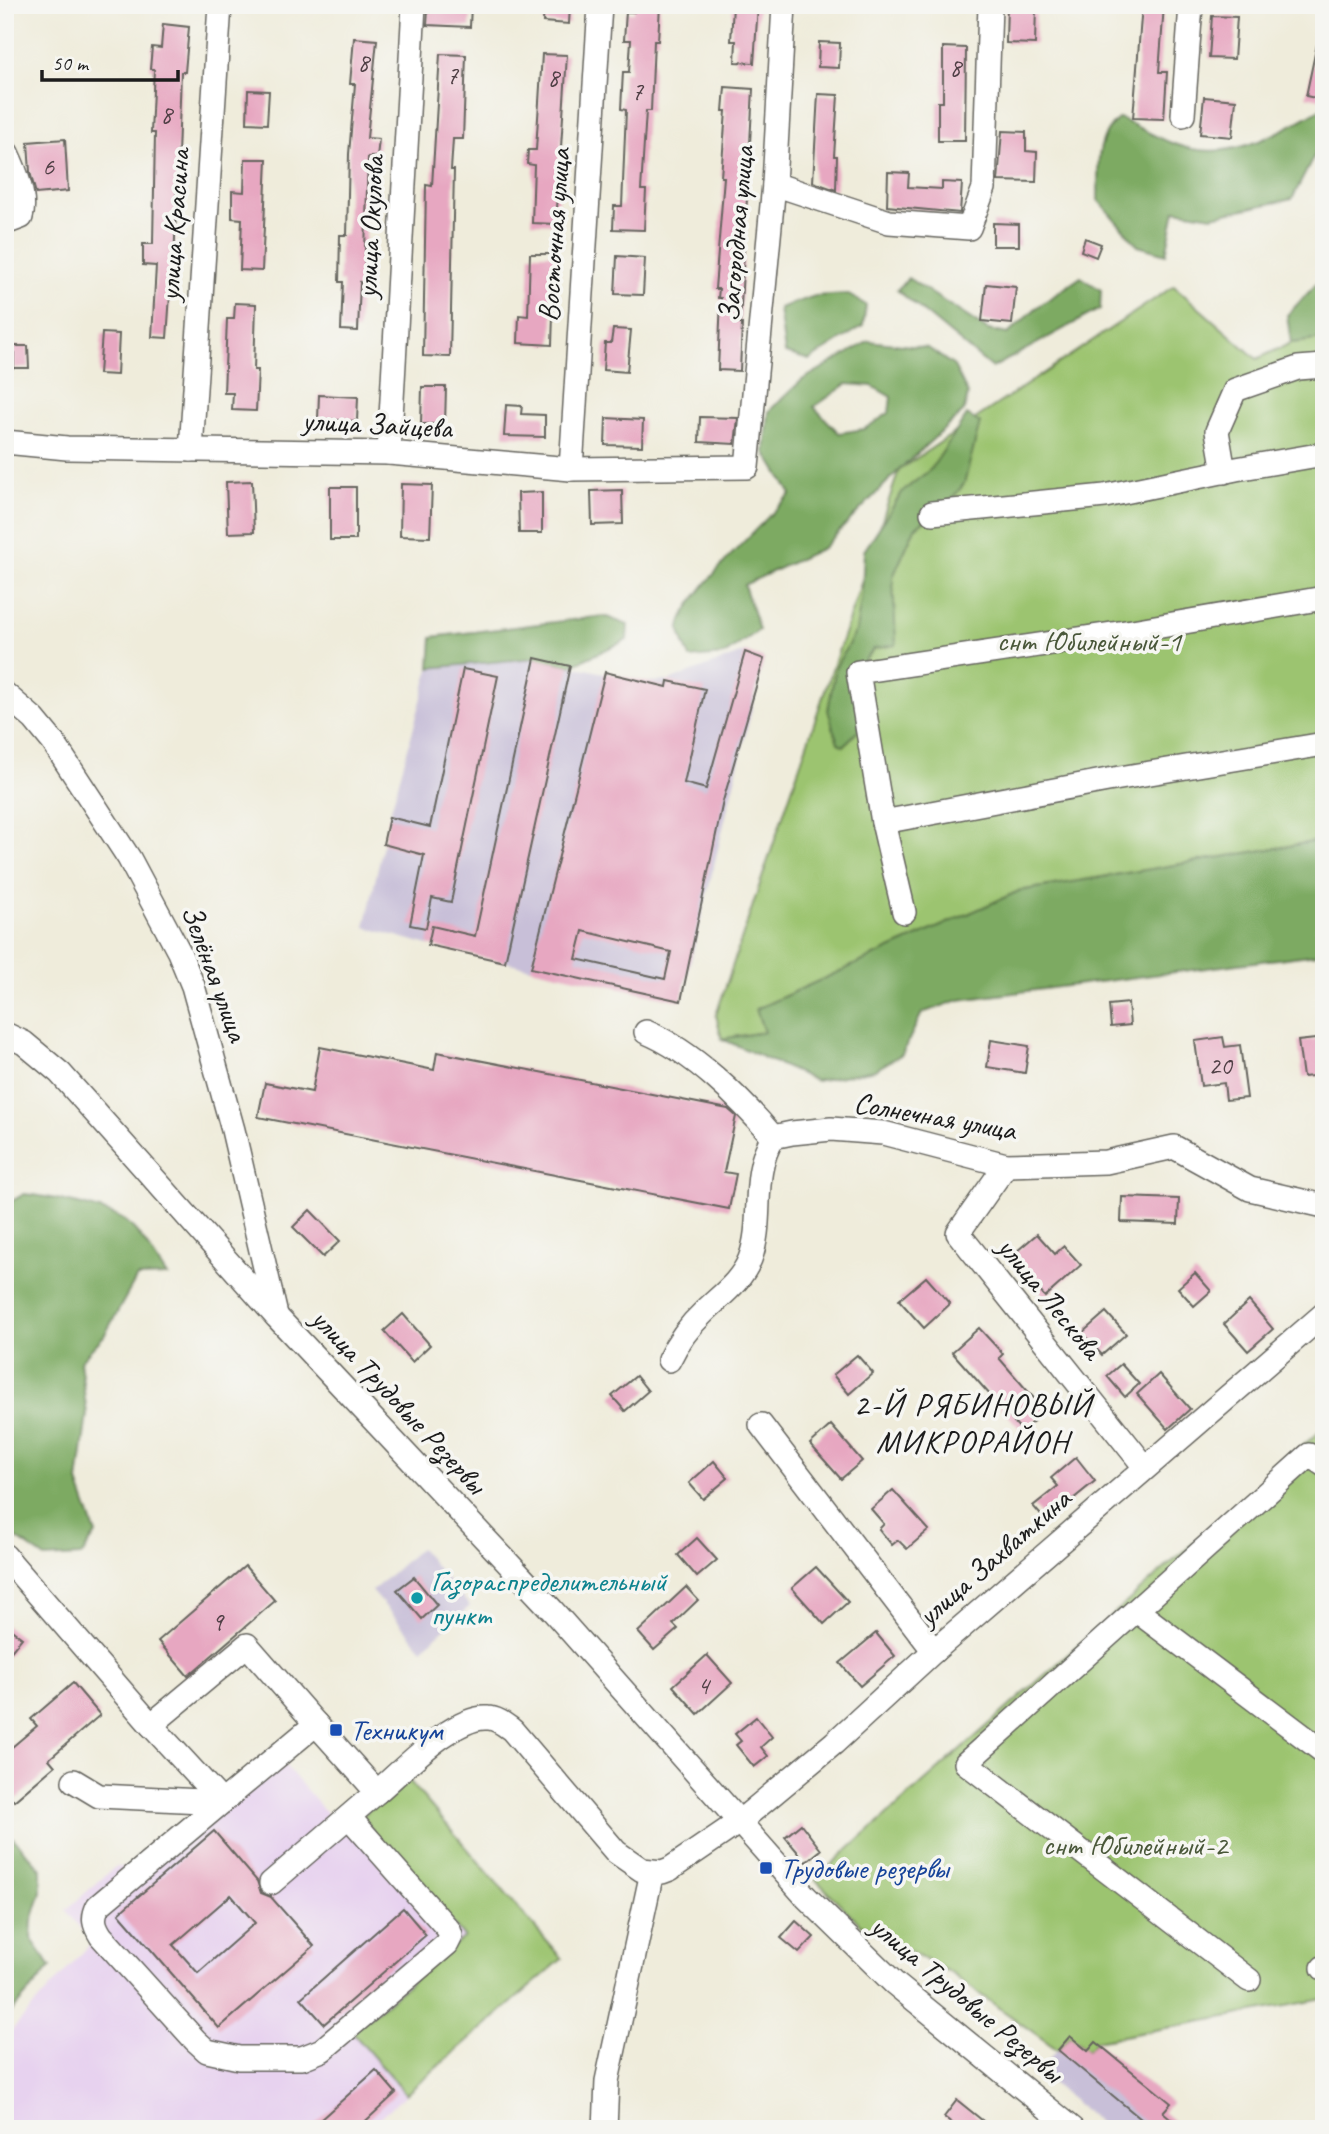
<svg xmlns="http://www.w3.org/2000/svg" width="1329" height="2134" viewBox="0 0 1329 2134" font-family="Caveat,sans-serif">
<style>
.built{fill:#e7d2ef}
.industrial{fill:#c8bfd8}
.green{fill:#9cc46f;stroke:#5c7046;stroke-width:2}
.forest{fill:#7daa62;stroke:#4c633f;stroke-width:2;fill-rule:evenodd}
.building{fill:#e7a7c1;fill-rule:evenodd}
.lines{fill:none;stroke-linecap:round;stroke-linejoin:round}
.minor-casing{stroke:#66655f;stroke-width:26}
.minor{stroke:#fff;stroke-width:23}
.culture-dot{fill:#0f9aa8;stroke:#f6f6f2;stroke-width:2.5}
.transit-dot{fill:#1a4fb4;stroke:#f6f6f2;stroke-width:2.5}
.labels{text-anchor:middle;stroke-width:7;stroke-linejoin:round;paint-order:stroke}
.number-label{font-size:26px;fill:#4f3f45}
.street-label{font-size:30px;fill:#1c1c1c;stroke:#f6f6f2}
.park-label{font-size:30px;fill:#495739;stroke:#f6f6f2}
.culture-label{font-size:30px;fill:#0d838f;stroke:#f6f6f2;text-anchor:start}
.transit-label{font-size:30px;fill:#164399;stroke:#f6f6f2;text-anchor:start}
.neighbourhood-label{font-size:32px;letter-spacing:2px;fill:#1c1c1c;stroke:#f6f6f2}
</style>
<rect width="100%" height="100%" fill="#f6f6f2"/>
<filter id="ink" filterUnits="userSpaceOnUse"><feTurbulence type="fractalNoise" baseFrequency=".0143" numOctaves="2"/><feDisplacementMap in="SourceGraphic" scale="14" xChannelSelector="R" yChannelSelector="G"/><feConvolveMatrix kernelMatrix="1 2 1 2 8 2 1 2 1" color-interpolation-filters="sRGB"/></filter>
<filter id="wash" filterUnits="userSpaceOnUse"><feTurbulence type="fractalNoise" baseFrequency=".00686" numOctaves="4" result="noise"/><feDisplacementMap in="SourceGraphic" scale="28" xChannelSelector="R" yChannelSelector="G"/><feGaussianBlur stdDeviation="1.57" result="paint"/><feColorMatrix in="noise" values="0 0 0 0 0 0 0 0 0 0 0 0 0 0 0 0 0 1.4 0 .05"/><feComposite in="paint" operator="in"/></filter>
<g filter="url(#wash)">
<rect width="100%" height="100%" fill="#efecdb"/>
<!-- built -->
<path class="built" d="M284,1764L343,1832L361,1817L562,1959L367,2129H5V2038L92,1942L66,1910L115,1867H129Z"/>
<!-- industrial -->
<g class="industrial">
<path d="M745,652L764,659L681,1001L428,945L365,927L389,817L430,668L535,658L646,682L669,681Z"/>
<path d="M420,1548L470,1606L422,1649L372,1591Z"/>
<path d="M1070,2036L1096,2042L1171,2103L1163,2112L1183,2129H1107L1038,2071Z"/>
</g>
<!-- green -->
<g class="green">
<path d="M1174,286L1257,359L1291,343L1324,339V840L1019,891L756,1009L764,1032L722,1039L716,1015L899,470Z"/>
<path d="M1324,1427V1999L1096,2041L1088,2051L1070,2036L1058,2050L949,1972L860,1924L815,1879Z"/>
<path d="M406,1777L562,1959L406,2094L352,2032L464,1937L361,1817Z"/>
</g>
<!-- forest -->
<g class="forest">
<path d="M1324,107V137L1292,199L1212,216L1175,210L1166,254L1138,246L1098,200C1099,170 1093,139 1119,118C1143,129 1172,147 1199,150C1245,156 1286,128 1324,107Z"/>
<path d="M1324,276V339L1291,343L1287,315Z"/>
<path d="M1081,277L1101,290L1100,309L992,368L897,290L908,278L988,330L1008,334L1036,308Z"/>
<path d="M847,294L866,305L863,326L809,360L785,353L779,308L815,296Z"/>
<path d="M869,341L928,348L954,366L968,394L964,411L899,470L823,548L744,585L759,630L724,655L690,658C687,649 679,636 680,627C685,595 766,520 791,494L765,452L769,411L802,380ZM847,384L872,386L891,397L889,413L864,429L839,433L814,407Z"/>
<path d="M967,415L980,423L964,484L951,500L915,528L893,577L896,645L874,649L864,661L859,729L844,746L838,743L828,710L836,666L856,631L862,593L864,551L903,491L931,469Z"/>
<path d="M604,616L628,625L627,640L570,666L535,658L430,668L432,637Z"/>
<path d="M1324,840V953L959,1000L922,1013L902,1054L875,1070L816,1081L722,1039L764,1032L756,1009L1019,891Z"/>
<path d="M24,1194C46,1196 112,1209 128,1223C144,1238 155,1258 167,1276L137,1277L104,1336L80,1361L87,1414L78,1482L96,1534L81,1556L45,1558L5,1530V1205Z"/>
<path d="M5,1829L41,1869V1892L32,1921L31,1938L51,1967L5,2019Z"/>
</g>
<g id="blocks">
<!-- building -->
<g class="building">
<path d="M441,5H471L470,27L427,25L428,10L441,11Z"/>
<path d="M544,5H570L569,24L543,22Z"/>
<path d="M634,5H660L658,41H654L651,111H646L641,190H646L644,230L613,229L614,206H622L626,110L621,109L623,72H629L631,40H624L626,12H634Z"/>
<path d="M733,5H758L754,63L735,62L736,41H731Z"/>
<path d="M1007,5H1036L1035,44L1006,43Z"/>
<path d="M1142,5H1164L1159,72H1167L1164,119L1133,118Z"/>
<path d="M1212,16L1237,17L1234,59L1209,58Z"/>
<path d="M163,24L189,27L185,72H181L174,266H172L167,338L152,337L156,266L143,265V244H153L155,133H151L154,69H150L152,47L161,48Z"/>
<path d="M354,38L377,40L367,138L379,139L377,157H368L364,283L360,282L358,331L341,330L343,282H339L340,235H347L349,154L355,84H350Z"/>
<path d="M819,42L840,43L839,68L818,67Z"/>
<path d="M1317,44L1324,45V100L1306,96Z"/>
<path d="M943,47L966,48L965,141H938V102H943Z"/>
<path d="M440,54L466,55L463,139H453L451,170H454L450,357L423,356L426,185L432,186Z"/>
<path d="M542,54L567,55L556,224L532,223L534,165L527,164L528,150H536Z"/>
<path d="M725,87L753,89L740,324H742L740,371L718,370L721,298H718L719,289H715L724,177H721L726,111H723Z"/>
<path d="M248,90L269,91L267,124L247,123Z"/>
<path d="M818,94L838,95L834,156H837L836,190L813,182Z"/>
<path d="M1204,97L1236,100L1232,137L1200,134Z"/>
<path d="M1002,131L1026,132V151L1037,152L1036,182L998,181Z"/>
<path d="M65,139L68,191L36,194L30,172L28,142Z"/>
<path d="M245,159H267L262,271L240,270L242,219L232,218V191L244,192Z"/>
<path d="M888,172L909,173L908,187L942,189V182L962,183L960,213L887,206Z"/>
<path d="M993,223L1019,224V246H993Z"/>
<path d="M1085,238L1101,244L1096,257L1081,251Z"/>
<path d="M530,254H555L552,345L518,343L519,315L528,316Z"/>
<path d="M617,256L645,258L643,295L615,294Z"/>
<path d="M986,284L1016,287L1012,324L982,321Z"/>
<path d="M235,303L256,304L254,370H258L256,411L232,410L233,393H224L227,319H234Z"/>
<path d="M613,329L631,330L627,372L603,370L605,343H611Z"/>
<path d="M102,333L119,334L117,375L99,374Z"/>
<path d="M14,346H28L29,368H14Z"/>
<path d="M422,387H446L445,424H421Z"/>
<path d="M319,395L358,397L357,421L318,419Z"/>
<path d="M506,405L522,406L521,414L545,415V437L504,436Z"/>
<path d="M700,417L738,418L735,444L699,442Z"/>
<path d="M606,418L643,420L642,446L605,445Z"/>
<path d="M252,481L254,532L228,533L226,482Z"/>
<path d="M401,484L432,485L430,537L400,536Z"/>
<rect x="330" y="487" width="26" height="53"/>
<path d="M622,490L623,524L592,525L591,491Z"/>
<path d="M542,492V533H519L518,493Z"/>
<path d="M745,652L764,659L723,801L681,1001L531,968L605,672L667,687L668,681L705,689L684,783L706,789ZM583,931L671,952L665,979L576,959Z"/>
<path d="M535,658L570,666L505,962L428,945L432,926L475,936Z"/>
<path d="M463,669L498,676L451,902L432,898L426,928L410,925L424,855L383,844L389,817L430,827Z"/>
<path d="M1128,1003L1130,1025L1111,1027L1109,1005Z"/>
<path d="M1223,1037L1225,1047L1240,1045L1247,1098L1226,1100L1224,1083L1201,1086L1195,1041Z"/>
<path d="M1324,1038V1075L1303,1077L1298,1041Z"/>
<path d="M991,1040L1029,1046L1025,1073L987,1067Z"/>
<path d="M320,1047L434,1070L437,1052L728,1109L736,1116L724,1172L736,1174L729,1209L258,1117L265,1083L312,1092Z"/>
<path d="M1122,1197L1179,1199L1178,1224L1121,1222Z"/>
<path d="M310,1210L340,1241L323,1257L293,1227Z"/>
<path d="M1037,1234L1055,1254L1064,1246L1081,1265L1045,1297L1010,1257Z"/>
<path d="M1195,1273L1211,1291L1194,1306L1178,1288Z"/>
<path d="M926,1277L950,1304L924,1328L899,1300Z"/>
<path d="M1249,1301L1273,1329L1248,1351L1224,1324Z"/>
<path d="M1106,1312L1126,1334L1102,1355L1082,1333Z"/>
<path d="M403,1314L430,1345L412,1362L384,1331Z"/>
<path d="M979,1328L1003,1354L999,1358L1045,1411L1022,1431L952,1352Z"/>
<path d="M857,1355L873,1373L849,1394L833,1375Z"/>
<path d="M1121,1364L1139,1384L1125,1397L1107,1376Z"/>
<path d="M1159,1374L1190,1409L1168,1429L1137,1394Z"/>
<path d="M636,1376L648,1391L625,1411L612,1396Z"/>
<path d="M831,1425L862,1461L841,1479L810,1444Z"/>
<path d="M1076,1457L1095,1481L1046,1521L1033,1506L1058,1486L1051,1478Z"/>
<path d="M714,1461L728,1478L703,1499L689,1483Z"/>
<path d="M893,1490L929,1530L907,1549L898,1540L892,1545L879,1529L884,1524L871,1509Z"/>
<path d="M697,1538L717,1560L697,1577L678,1555Z"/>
<path d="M245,1566L275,1601L188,1676L158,1641Z"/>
<path d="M816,1567L848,1602L824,1624L792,1588Z"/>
<path d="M414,1577L437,1605L422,1619L397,1590Z"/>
<path d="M686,1587L698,1600L673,1624L678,1629L654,1650L638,1632Z"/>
<path d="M5,1625L22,1638L5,1659Z"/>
<path d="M876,1633L895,1656L860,1686L840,1663Z"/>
<path d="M707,1655L732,1683L698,1714L673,1686Z"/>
<path d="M73,1683L100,1715L49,1759L55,1766L14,1801L5,1790V1753L37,1726L31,1719Z"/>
<path d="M756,1717L772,1737L761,1747L768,1756L754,1767L736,1745L741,1741L735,1734Z"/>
<path d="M801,1824L821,1850L806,1862L785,1837Z"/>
<path d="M214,1831L257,1881L261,1893L271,1897L314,1946L219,2028L119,1913ZM231,1895L255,1923L198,1973L173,1945Z"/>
<path d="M403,1908L426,1935L324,2024L301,1998Z"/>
<path d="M796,1921L814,1937L799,1953L781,1938Z"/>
<path d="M1070,2036L1088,2051L1096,2042L1171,2103L1163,2112L1183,2129H1153L1058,2050Z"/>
<path d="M376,2070L396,2093L357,2129H310Z"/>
<path d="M957,2100L993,2129H960L944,2117Z"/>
</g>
</g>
</g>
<g filter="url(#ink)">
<use href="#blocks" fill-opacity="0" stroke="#66655f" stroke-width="2"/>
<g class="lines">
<defs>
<g id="minor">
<path d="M1183,115L1191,5"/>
<path d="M774,184L889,222L969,228L984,188L990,5"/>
<path d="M5,223L21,217C27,198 15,170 7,153"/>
<path d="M5,442L67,448L389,453L571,469L747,467L774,184L784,5"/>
<path d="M191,450L220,5"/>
<path d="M389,453L414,5"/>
<path d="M571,469L600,5"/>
<path d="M1224,472L1217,431L1235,390L1298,368L1324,366"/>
<path d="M932,513L1105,496L1236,469L1324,454"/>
<path d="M1324,598L1132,631L858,672L883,822L1108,780L1324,744"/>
<path d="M5,694L34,719L53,742L129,858L179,952L193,986L233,1130L276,1315"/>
<path d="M883,822L904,912"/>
<path d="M646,1032C692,1051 741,1099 773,1137"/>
<path d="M5,1034L24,1043L60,1073L277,1317L552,1610L806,1897L894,1983L1073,2129"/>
<path d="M773,1137L792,1133L831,1129L883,1133L1006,1165L1106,1162L1174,1147L1250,1189L1324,1206"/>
<path d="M1006,1165L958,1233L1145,1467"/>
<path d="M669,1360C678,1341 689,1326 704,1312C720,1296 741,1282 750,1259C765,1219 749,1177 773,1137"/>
<path d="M761,1425L934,1651"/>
<path d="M5,1556L151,1725L222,1802L316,1724L377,1792C402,1771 454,1715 488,1718C497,1718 505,1725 512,1730L616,1852L642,1870L662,1872L670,1869L739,1822L834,1743L934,1651L1324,1314"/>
<path d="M1137,1611L1324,1752"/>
<path d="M151,1725L247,1645L316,1724"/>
<path d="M74,1781L99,1796L222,1802"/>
<path d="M222,1802L98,1906C92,1918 94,1925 101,1936L195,2040L207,2051L239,2058H302L322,2050L447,1944L451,1936L449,1930L349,1817"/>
<path d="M271,1883L377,1792"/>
<path d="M1323,1968L1324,1967"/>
<path d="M1249,1980L966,1763L1309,1455L1324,1465"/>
<path d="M605,2129L607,2081L652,1872"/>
</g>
</defs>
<!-- minor casing -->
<use href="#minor" class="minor-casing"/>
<!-- minor -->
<use href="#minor" class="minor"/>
</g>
</g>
<!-- markers -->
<circle class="culture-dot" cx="417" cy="1598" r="7"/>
<g class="transit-dot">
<rect x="329" y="1723" width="14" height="14" rx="3.5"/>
<rect x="759" y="1861" width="14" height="14" rx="3.5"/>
</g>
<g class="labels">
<!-- number labels -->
<g class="number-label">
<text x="363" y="71">8</text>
<text x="955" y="76">8</text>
<text x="452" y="84">7</text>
<text x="553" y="86">8</text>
<text x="637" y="100">7</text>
<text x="166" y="123">8</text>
<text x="48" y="175">6</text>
<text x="1220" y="1074">20</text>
<text x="217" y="1630">9</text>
<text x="703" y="1694">4</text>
</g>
<!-- street labels -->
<g class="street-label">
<text transform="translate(174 225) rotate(-86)" y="10">улица Красина</text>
<text transform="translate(370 227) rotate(-87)" y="10">улица Окулова</text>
<text transform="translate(736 234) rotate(-85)" y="10">Загородная улица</text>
<text transform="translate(554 235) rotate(-86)" y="10">Восточная улица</text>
<text transform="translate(377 424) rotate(3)" y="10">улица Зайцева</text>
<text transform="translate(215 973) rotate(70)" y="10">Зелёная улица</text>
<text transform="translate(935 1116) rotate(10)" y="10">Солнечная улица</text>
<text transform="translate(1050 1298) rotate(51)" y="10">улица Лескова</text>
<text transform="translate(399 1401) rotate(47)" y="10">улица Трудовые Резервы</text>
<text transform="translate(994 1557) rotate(-41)" y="10">улица Захваткина</text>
<text transform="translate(967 1999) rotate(40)" y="10">улица Трудовые Резервы</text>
</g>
<!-- park labels -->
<g class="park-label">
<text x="1089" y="651">снт Юбилейный-1</text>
<text x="1135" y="1855">снт Юбилейный-2</text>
</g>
<!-- culture labels -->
<g class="culture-label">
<text x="431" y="1591">Газораспределительный<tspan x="431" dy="34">пункт</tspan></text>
</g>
<!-- transit labels -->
<g class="transit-label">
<text x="350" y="1740">Техникум</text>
<text x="780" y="1878">Трудовые резервы</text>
</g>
<!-- neighbourhood labels -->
<g class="neighbourhood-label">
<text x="973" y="1415">2-Й РЯБИНОВЫЙ<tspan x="973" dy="37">МИКРОРАЙОН</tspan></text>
</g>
</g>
<!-- margin -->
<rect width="1329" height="2134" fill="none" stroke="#f6f6f2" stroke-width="28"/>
<!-- scale -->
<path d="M42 70v10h136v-10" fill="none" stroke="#1c1c1c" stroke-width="3.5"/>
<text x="52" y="70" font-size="21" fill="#1c1c1c" stroke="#f6f6f2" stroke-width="5" paint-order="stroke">50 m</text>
</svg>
